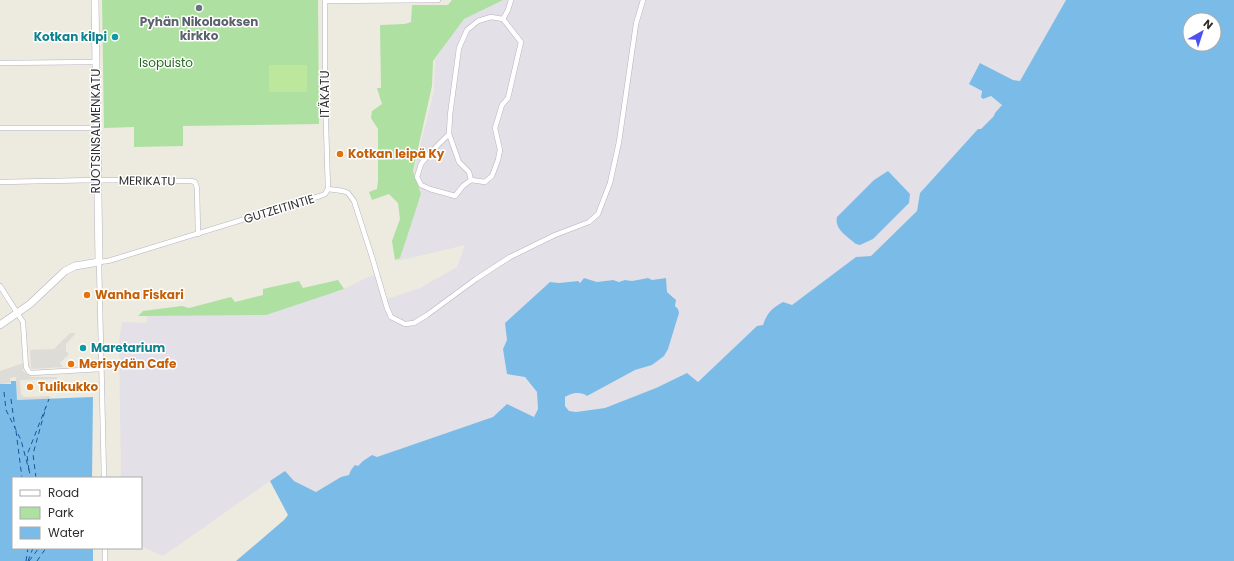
<svg xmlns="http://www.w3.org/2000/svg" width="1234" height="561" viewBox="0 0 1234 561" font-family="Poppins,sans-serif">
<style>
.industrial{fill:#e3e0e7}
.green{fill:#ade0a1}
.pitch{fill:#bde79d}
.plaza{fill:#dedcd7}
.water{fill:#7bbbe8;fill-rule:evenodd}
.lines{fill:none;stroke-linecap:round;stroke-linejoin:round}
.ferry{stroke:#165898;stroke-width:1;stroke-dasharray:5 4;stroke-linecap:butt}
.street-casing{stroke:#b4b4bf;stroke-width:5.5}
.secondary-casing{stroke:#b4b4bf;stroke-width:8}
.street{stroke:#fff;stroke-width:4.5}
.secondary{stroke:#fff;stroke-width:7}
.worship-dot{fill:#6b7280;stroke:#fff;stroke-width:1.5}
.culture-dot{fill:#0f9aa8;stroke:#fff;stroke-width:1.5}
.food-dot{fill:#e8710a;stroke:#fff;stroke-width:1.5}
.labels{text-anchor:middle;stroke-width:3;stroke-linejoin:round;paint-order:stroke}
.worship-label{font-size:12px;font-weight:bold;fill:#5b616d;stroke:#fff}
.culture-label{font-size:12px;font-weight:bold;fill:#0d838f;stroke:#fff;text-anchor:end}
.park-label{font-size:12px;fill:#246720;stroke:#fff}
.street-label{font-size:12px;fill:#2d2d2d;stroke:#fff}
.food-label{font-size:12px;font-weight:bold;fill:#c56008;stroke:#fff;text-anchor:start}
</style>
<rect width="100%" height="100%" fill="#edeae0"/>
<!-- industrial -->
<path class="industrial" d="M496,0H1066L1020,81L1013,80L981,63V97L991,96L1003,105L995,113V116L981,129H978L920,193L917,211L871,256L856,257L792,305L767,315L763,325L757,326L698,382L687,373L656,388L605,408L575,412L569,411L565,406V397L570,394L583,393L587,396L635,370L652,365L676,304L673,296L667,292L666,278L652,280L648,278L632,281L625,280L619,282L613,280L597,282L584,278L580,283L578,281L559,283L550,282L505,323L507,340L504,349L537,392L538,409L534,417L507,404L493,417L377,457L372,455L358,466L351,470L349,475L341,477L316,492L294,481H270L163,556L141,546V478H121L119,341L122,322L147,323V314L338,292L368,277L380,274L387,299L420,288L457,267L465,245L397,261L413,206L419,203L421,196L415,180L414,170L434,91L435,60L464,16H470Z"/>
<!-- green -->
<g class="green">
<path d="M102,0H318L319,124L183,126V146L134,147V127L104,128Z"/>
<path d="M452,0H503L464,19L433,61L432,86L413,171L421,194L400,258L395,260L392,241L400,219L398,203L389,194L372,200L369,192L377,189L378,181V129L371,118L372,111L382,104L377,88H381L380,25L405,24L411,22L412,5H448Z"/>
<path d="M338,280L344,289L266,315L138,316L143,311L182,306L189,308L231,297L235,302L263,295V289L299,281L303,288Z"/>
</g>
<!-- pitch -->
<rect class="pitch" x="269" y="65" width="38" height="27"/>
<!-- plaza -->
<g class="plaza">
<path d="M70,333H76L66,344V351L69,354L60,363L63,367L33,369L31,368L30,350L54,349Z"/>
<path d="M23,363V371L31,377H57V379L20,380L21,394L24,397L49,396H50V399L17,400L16,377L10,378L11,383L0,384V371Z"/>
</g>
<!-- water -->
<g class="water">
<path d="M1066,0H1234V561H236L284,520L288,515L270,481L285,471L294,481L316,492L341,477L349,475L351,470L355,465L358,466L363,461L372,455L377,457L493,417L507,404L534,417L538,409L537,392L525,377L507,374L503,349L507,340L505,323L550,282L559,283L578,281L580,283L584,278L597,282L613,280L619,282L625,280L632,281L648,278L652,280L666,278L667,292L676,300L675,306L678,309L679,313L668,349L664,356L652,365L635,370L587,396C580,391 572,393 565,397V406L569,411L576,412L605,408L656,388L687,373L698,382L757,326L763,325C767,313 772,308 783,302L792,305L856,257L871,256L917,211L920,193L978,129H981L994,116L995,113L1002,105L991,96L983,99L981,97L982,91L969,84L980,63L1013,80L1020,81ZM1190,20H1214V44H1190Z"/>
<path d="M888,171L910,194L909,203L873,239L860,245L856,244C848,237 834,229 837,217L874,180Z"/>
<path d="M11,381H16L17,400L93,397L92,478H13V548H93V561H0V384H11Z"/>
</g>
<g class="lines">
<!-- ferry -->
<g class="ferry">
<path d="M4,392L6,410L21,440L31,478"/>
<path d="M11,399L15,428"/>
<path d="M16,431L22,478"/>
<path d="M29,470L27,455L49,399"/>
<path d="M36,478L33,454L46,407"/>
<path d="M26,561L28,548"/>
<path d="M28,561L33,548"/>
<path d="M29,561L39,548"/>
<path d="M37,561L46,548"/>
</g>
<defs>
<g id="street">
<path d="M325,0V93L328,189"/>
<path d="M325,1L438,0"/>
<path d="M0,63L96,62"/>
<path d="M0,128H96"/>
<path d="M449,134L429,154L421,164L417,177L421,185L430,189L455,196L463,186L471,180L469,172L459,162L449,134L450,115L459,48L467,30L478,21L491,17L503,19"/>
<path d="M471,180L485,182L492,176L498,160L500,150L495,128L502,105L508,98L521,42L503,19L508,10L511,0"/>
<path d="M0,182L97,180L191,181L195,182L197,188L198,234"/>
<path d="M328,189L343,191L348,193L354,201L372,257L387,308L391,317L405,324L414,323L427,315L476,279L510,257L555,235L589,222L598,214L610,183L619,142L636,24L643,0"/>
<path d="M0,286L23,322L26,367L29,372L31,373L101,369"/>
<path d="M104,478L99,262L108,261L320,196L325,194L328,189"/>
<path d="M105,548V561"/>
</g>
<path id="secondary" d="M0,325L30,304L65,271L75,266L99,262L95,0"/>
</defs>
<!-- street casing -->
<use href="#street" class="street-casing"/>
<!-- secondary casing -->
<use href="#secondary" class="secondary-casing"/>
<!-- street -->
<use href="#street" class="street"/>
<!-- secondary -->
<use href="#secondary" class="secondary"/>
</g>
<!-- markers -->
<circle class="worship-dot" cx="199" cy="8" r="4"/>
<g class="culture-dot">
<circle cx="115" cy="37" r="4"/>
<circle cx="83" cy="348" r="4"/>
</g>
<g class="food-dot">
<circle cx="340" cy="154" r="4"/>
<circle cx="87" cy="295" r="4"/>
<circle cx="71" cy="364" r="4"/>
<circle cx="30" cy="387" r="4"/>
</g>
<g class="labels">
<!-- worship labels -->
<g class="worship-label">
<text x="199" y="26">Pyhän Nikolaoksen<tspan x="199" dy="14">kirkko</tspan></text>
</g>
<!-- culture labels -->
<g class="culture-label">
<text x="107" y="41">Kotkan kilpi</text>
<text x="91" y="352" text-anchor="start">Maretarium</text>
</g>
<!-- park labels -->
<g class="park-label">
<text x="166" y="67">Isopuisto</text>
</g>
<!-- street labels -->
<g class="street-label">
<text transform="translate(325 94) rotate(-90)" y="4">ITÄKATU</text>
<text transform="translate(96 131) rotate(-90)" y="4">RUOTSINSALMENKATU</text>
<text transform="translate(147 181) rotate(1)" y="4">MERIKATU</text>
<text transform="translate(279 209) rotate(-17)" y="4">GUTZEITINTIE</text>
</g>
<!-- food labels -->
<g class="food-label">
<text x="348" y="158">Kotkan leipä Ky</text>
<text x="95" y="299">Wanha Fiskari</text>
<text x="79" y="368">Merisydän Cafe</text>
<text x="38" y="391">Tulikukko</text>
</g>
</g>
<!-- legend -->
<rect x="12" y="477" width="130" height="72" fill="#ffffff" stroke="#ababab"/>
<rect x="20" y="490" width="20" height="6" fill="#ffffff" stroke="#ababab"/>
<text x="48" y="497" font-size="12" fill="#2d2d2d">Road</text>
<rect x="20" y="507" width="20" height="12" fill="#ade0a1" stroke="#ababab"/>
<text x="48" y="517" font-size="12" fill="#2d2d2d">Park</text>
<rect x="20" y="527" width="20" height="12" fill="#7bbbe8" stroke="#ababab"/>
<text x="48" y="537" font-size="12" fill="#2d2d2d">Water</text>
<!-- north arrow -->
<g transform="translate(1202 32) rotate(39)"><circle r="19" fill="#ffffff" stroke="#ababab"/>
<path d="M0-3L7 15L0 10L-7 15Z" fill="#4b52ef"/>
<text y="-6" font-size="11" font-weight="bold" text-anchor="middle" fill="#2d2d2d">N</text>
</g>
</svg>
